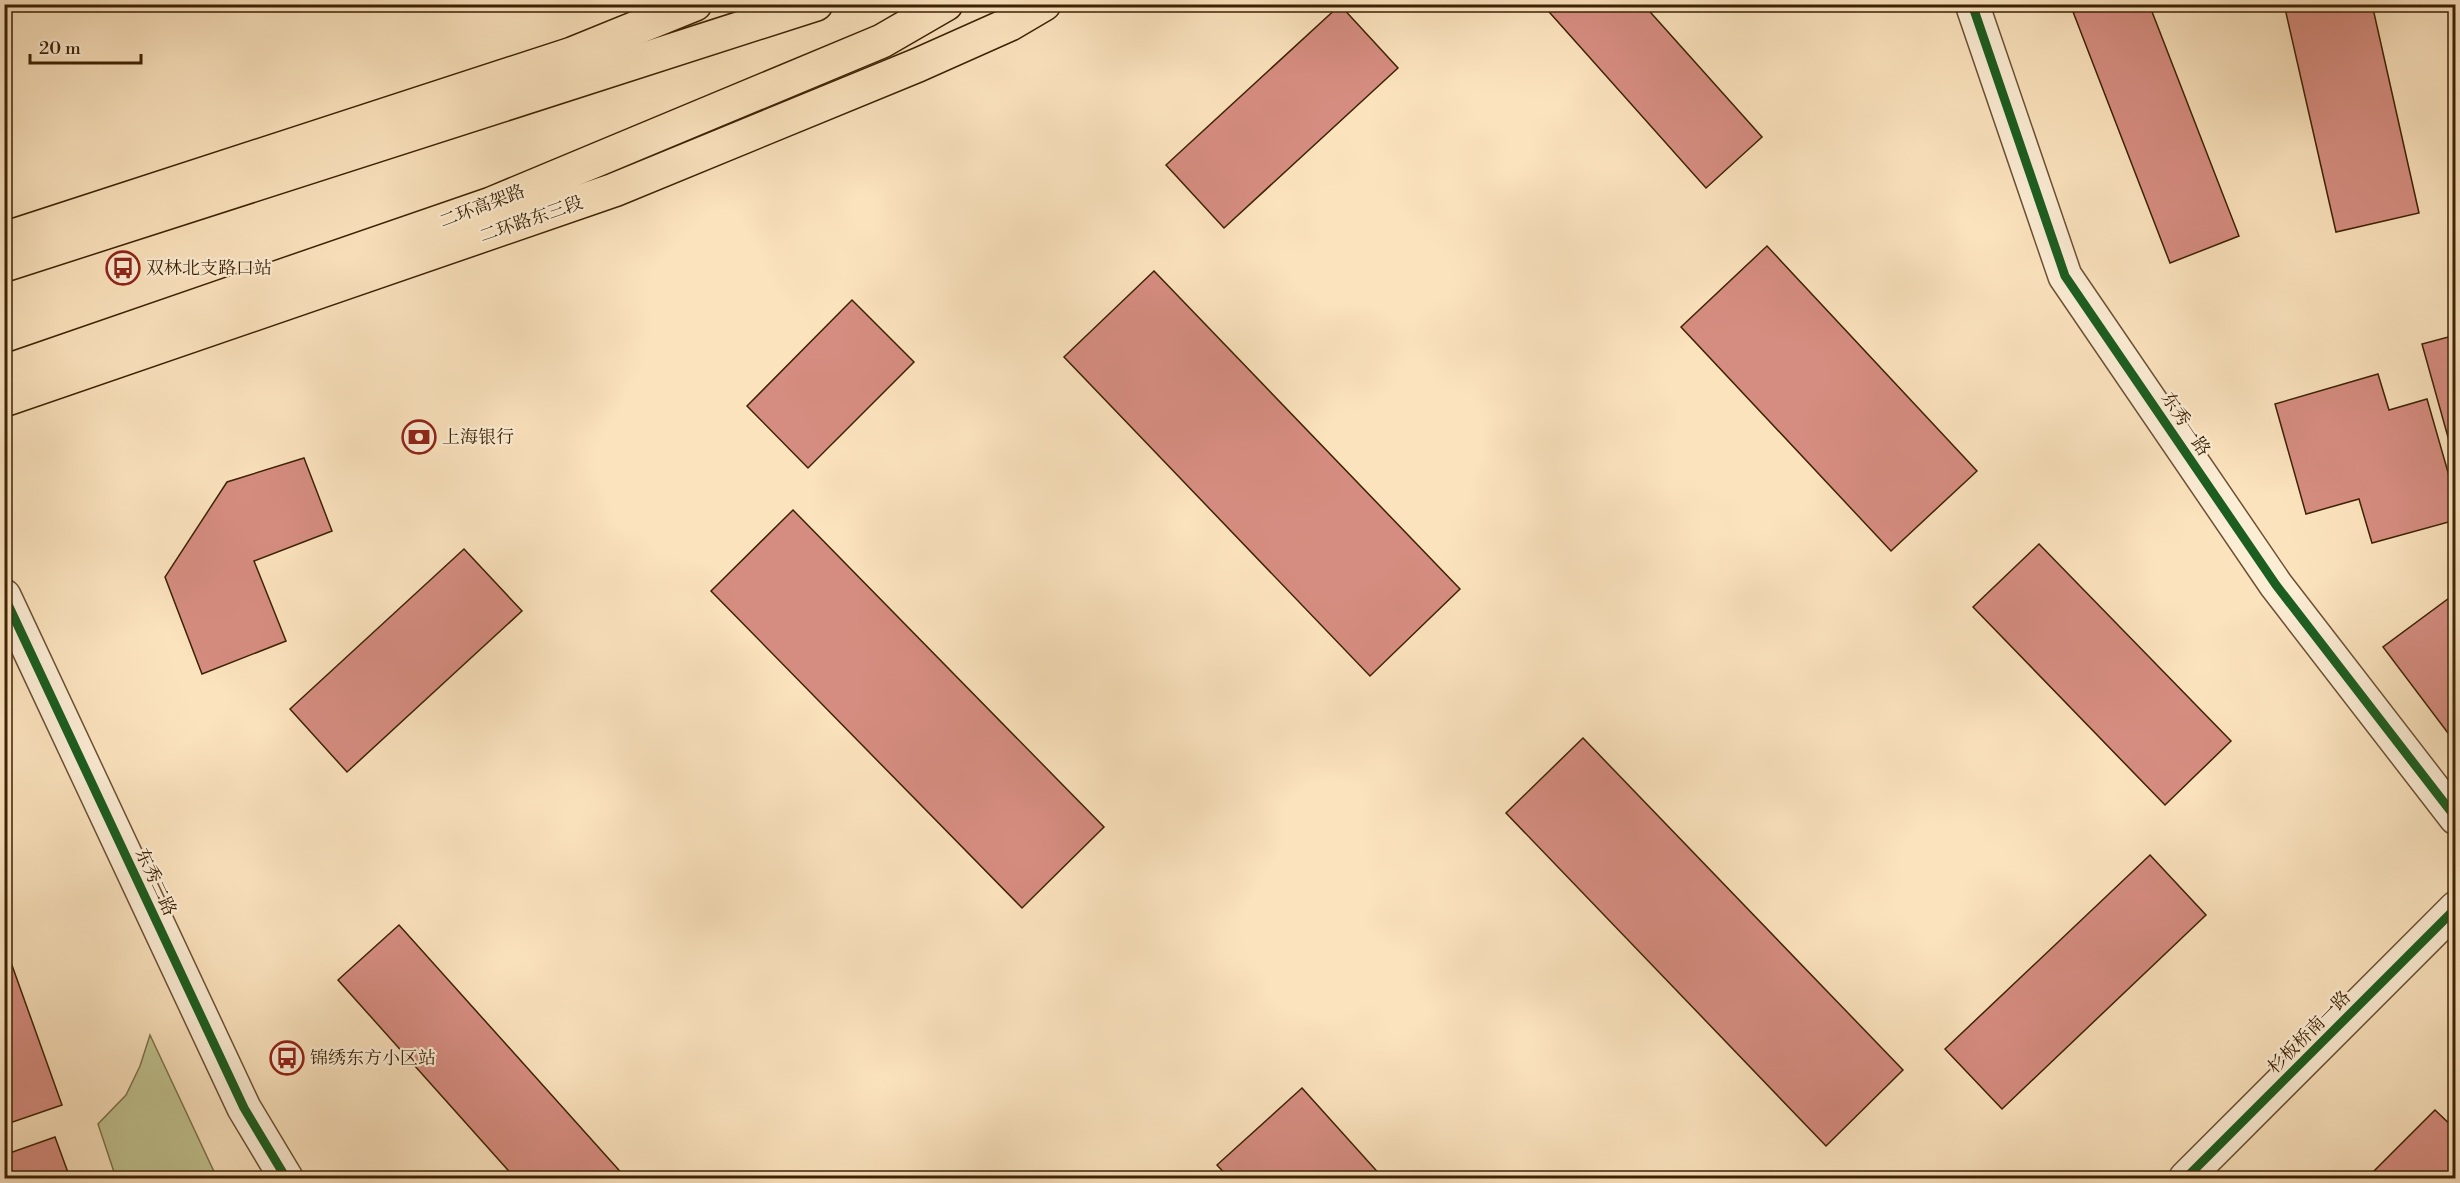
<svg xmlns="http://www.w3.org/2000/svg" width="2460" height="1183" viewBox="0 0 2460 1183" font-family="'Libre Bodoni','Noto Serif SC',serif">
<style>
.green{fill:#c0c391;stroke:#7e724a;stroke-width:1.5}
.building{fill:#d68d81;stroke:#3d2204;stroke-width:1.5}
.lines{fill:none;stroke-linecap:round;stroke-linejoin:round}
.minor-casing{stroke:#6c5232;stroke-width:36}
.major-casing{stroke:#3d2204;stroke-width:36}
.highway-casing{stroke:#3d2204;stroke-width:36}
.minor{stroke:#fcedd5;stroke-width:33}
.major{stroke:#fbe3be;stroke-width:33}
.highway{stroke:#fbe3be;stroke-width:33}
.cycleway-casing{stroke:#fcedd5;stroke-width:13}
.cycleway{stroke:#1b5e20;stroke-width:9}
.labels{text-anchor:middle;stroke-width:4.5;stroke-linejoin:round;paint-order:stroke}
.street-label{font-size:18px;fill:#3d2204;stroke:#fcedd5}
.poi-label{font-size:18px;fill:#3d2204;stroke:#fcedd5;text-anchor:start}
</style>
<rect width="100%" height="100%" fill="#fbe3be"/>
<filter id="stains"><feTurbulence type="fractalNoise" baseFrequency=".00333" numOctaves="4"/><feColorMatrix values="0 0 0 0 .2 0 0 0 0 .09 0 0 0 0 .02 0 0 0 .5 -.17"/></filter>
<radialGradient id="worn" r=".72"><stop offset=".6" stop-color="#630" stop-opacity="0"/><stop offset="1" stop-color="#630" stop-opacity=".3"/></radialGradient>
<!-- green -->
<path class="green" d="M150,1035L217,1178H116L98,1124L126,1095L140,1066Z"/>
<!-- building -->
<g class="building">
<path d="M1542,4H1643L1762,137L1706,188Z"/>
<path d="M2070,4H2149L2239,236L2170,263Z"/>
<path d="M2284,4H2372L2419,213L2336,232Z"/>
<path d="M1340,5L1398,68L1224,228L1166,165Z"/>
<path d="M1767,246L1977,471L1891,551L1681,327Z"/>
<path d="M1154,271L1460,589L1370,676L1064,357Z"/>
<path d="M852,300L914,362L808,468L747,406Z"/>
<path d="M2456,335V454L2453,455L2422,344Z"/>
<path d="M2378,374L2389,410L2427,399L2456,500V520L2372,543L2359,499L2306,514L2275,404Z"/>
<path d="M304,458L332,531L254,561L286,641L202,674L165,577L227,482Z"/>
<path d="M793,510L1104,827L1022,908L711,591Z"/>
<path d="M2039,544L2231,741L2165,805L1973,607Z"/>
<path d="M464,549L522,611L347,772L290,709Z"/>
<path d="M2456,593V734L2448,733L2383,647Z"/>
<path d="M1583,738L1903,1070L1826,1146L1506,813Z"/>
<path d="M2150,855L2206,915L2002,1109L1945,1049Z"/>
<path d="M399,925L626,1178H515L338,980Z"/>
<path d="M4,943L62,1105L4,1125Z"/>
<path d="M1302,1088L1383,1178H1229L1217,1165Z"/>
<path d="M2435,1110L2456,1130V1178H2367Z"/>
<path d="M55,1137L70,1178H4V1155Z"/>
</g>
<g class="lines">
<defs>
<g id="minor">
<path d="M1972,4L2065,276L2276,585L2456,818"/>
<path d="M4,596L244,1108L286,1178"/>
<path d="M2186,1178L2456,908"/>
</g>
<g id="major">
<path d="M4,239L572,54L695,4"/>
<path d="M4,400L614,190L918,65L1010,24L1044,4"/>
</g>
<g id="highway">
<path d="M4,265L816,4"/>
<path d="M4,372L491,204L882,41L946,4"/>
</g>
</defs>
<!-- minor casing -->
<use href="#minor" class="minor-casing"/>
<!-- major casing -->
<use href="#major" class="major-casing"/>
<!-- highway casing -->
<use href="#highway" class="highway-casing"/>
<!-- minor -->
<use href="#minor" class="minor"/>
<!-- major -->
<use href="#major" class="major"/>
<!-- highway -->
<use href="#highway" class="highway"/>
<defs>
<g id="cycleway">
<path d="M1972,4L2065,276L2276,585L2456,818"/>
<path d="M4,596L244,1108L286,1178"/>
<path d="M2186,1178L2456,908"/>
</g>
</defs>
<!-- cycleway casing -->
<use href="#cycleway" class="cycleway-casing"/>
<!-- cycleway -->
<use href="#cycleway" class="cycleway"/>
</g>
<!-- icons -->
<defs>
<symbol id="bus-ring" viewBox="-11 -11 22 22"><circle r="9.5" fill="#fcedd5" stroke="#8f2418" stroke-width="1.5"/><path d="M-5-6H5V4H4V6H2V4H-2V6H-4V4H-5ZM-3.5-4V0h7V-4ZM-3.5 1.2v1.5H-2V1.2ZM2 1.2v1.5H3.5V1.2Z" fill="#8f2418"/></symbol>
<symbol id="bank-ring" viewBox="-11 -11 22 22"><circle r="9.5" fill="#fcedd5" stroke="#8f2418" stroke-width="1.5"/><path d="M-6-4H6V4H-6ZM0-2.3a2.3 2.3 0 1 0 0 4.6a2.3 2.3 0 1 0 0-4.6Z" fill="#8f2418"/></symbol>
</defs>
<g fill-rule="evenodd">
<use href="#bus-ring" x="104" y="249" width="38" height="38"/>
<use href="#bank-ring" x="400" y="418" width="38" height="38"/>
<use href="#bus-ring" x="268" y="1039" width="38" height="38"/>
</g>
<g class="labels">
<!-- street labels -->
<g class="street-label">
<text transform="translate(482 206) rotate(-21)" y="6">二环高架路</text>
<text transform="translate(531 219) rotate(-19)" y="6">二环路东三段</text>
<text transform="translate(2186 424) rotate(56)" y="6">东秀一路</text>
<text transform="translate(156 882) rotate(65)" y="6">东秀二路</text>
<text transform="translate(2309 1032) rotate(-45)" y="6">杉板桥南一路</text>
</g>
<!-- poi labels -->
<g class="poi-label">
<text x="146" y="274">双林北支路口站</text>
<text x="442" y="443">上海银行</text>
<text x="310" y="1064">锦绣东方小区站</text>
</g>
</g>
<!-- margin -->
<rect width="2460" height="1183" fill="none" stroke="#fbe3be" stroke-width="24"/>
<rect x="6" y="6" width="2448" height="1171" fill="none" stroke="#3d2204" stroke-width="3"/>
<rect x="12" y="12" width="2436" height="1159" fill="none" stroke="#3d2204" stroke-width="1.5"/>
<!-- scale -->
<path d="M30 54v9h111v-9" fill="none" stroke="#3d2204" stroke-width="3"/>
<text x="39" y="54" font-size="18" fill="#3d2204" stroke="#fcedd5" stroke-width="4.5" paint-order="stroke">20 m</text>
<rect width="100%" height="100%" filter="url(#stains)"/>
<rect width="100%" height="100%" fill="url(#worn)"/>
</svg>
